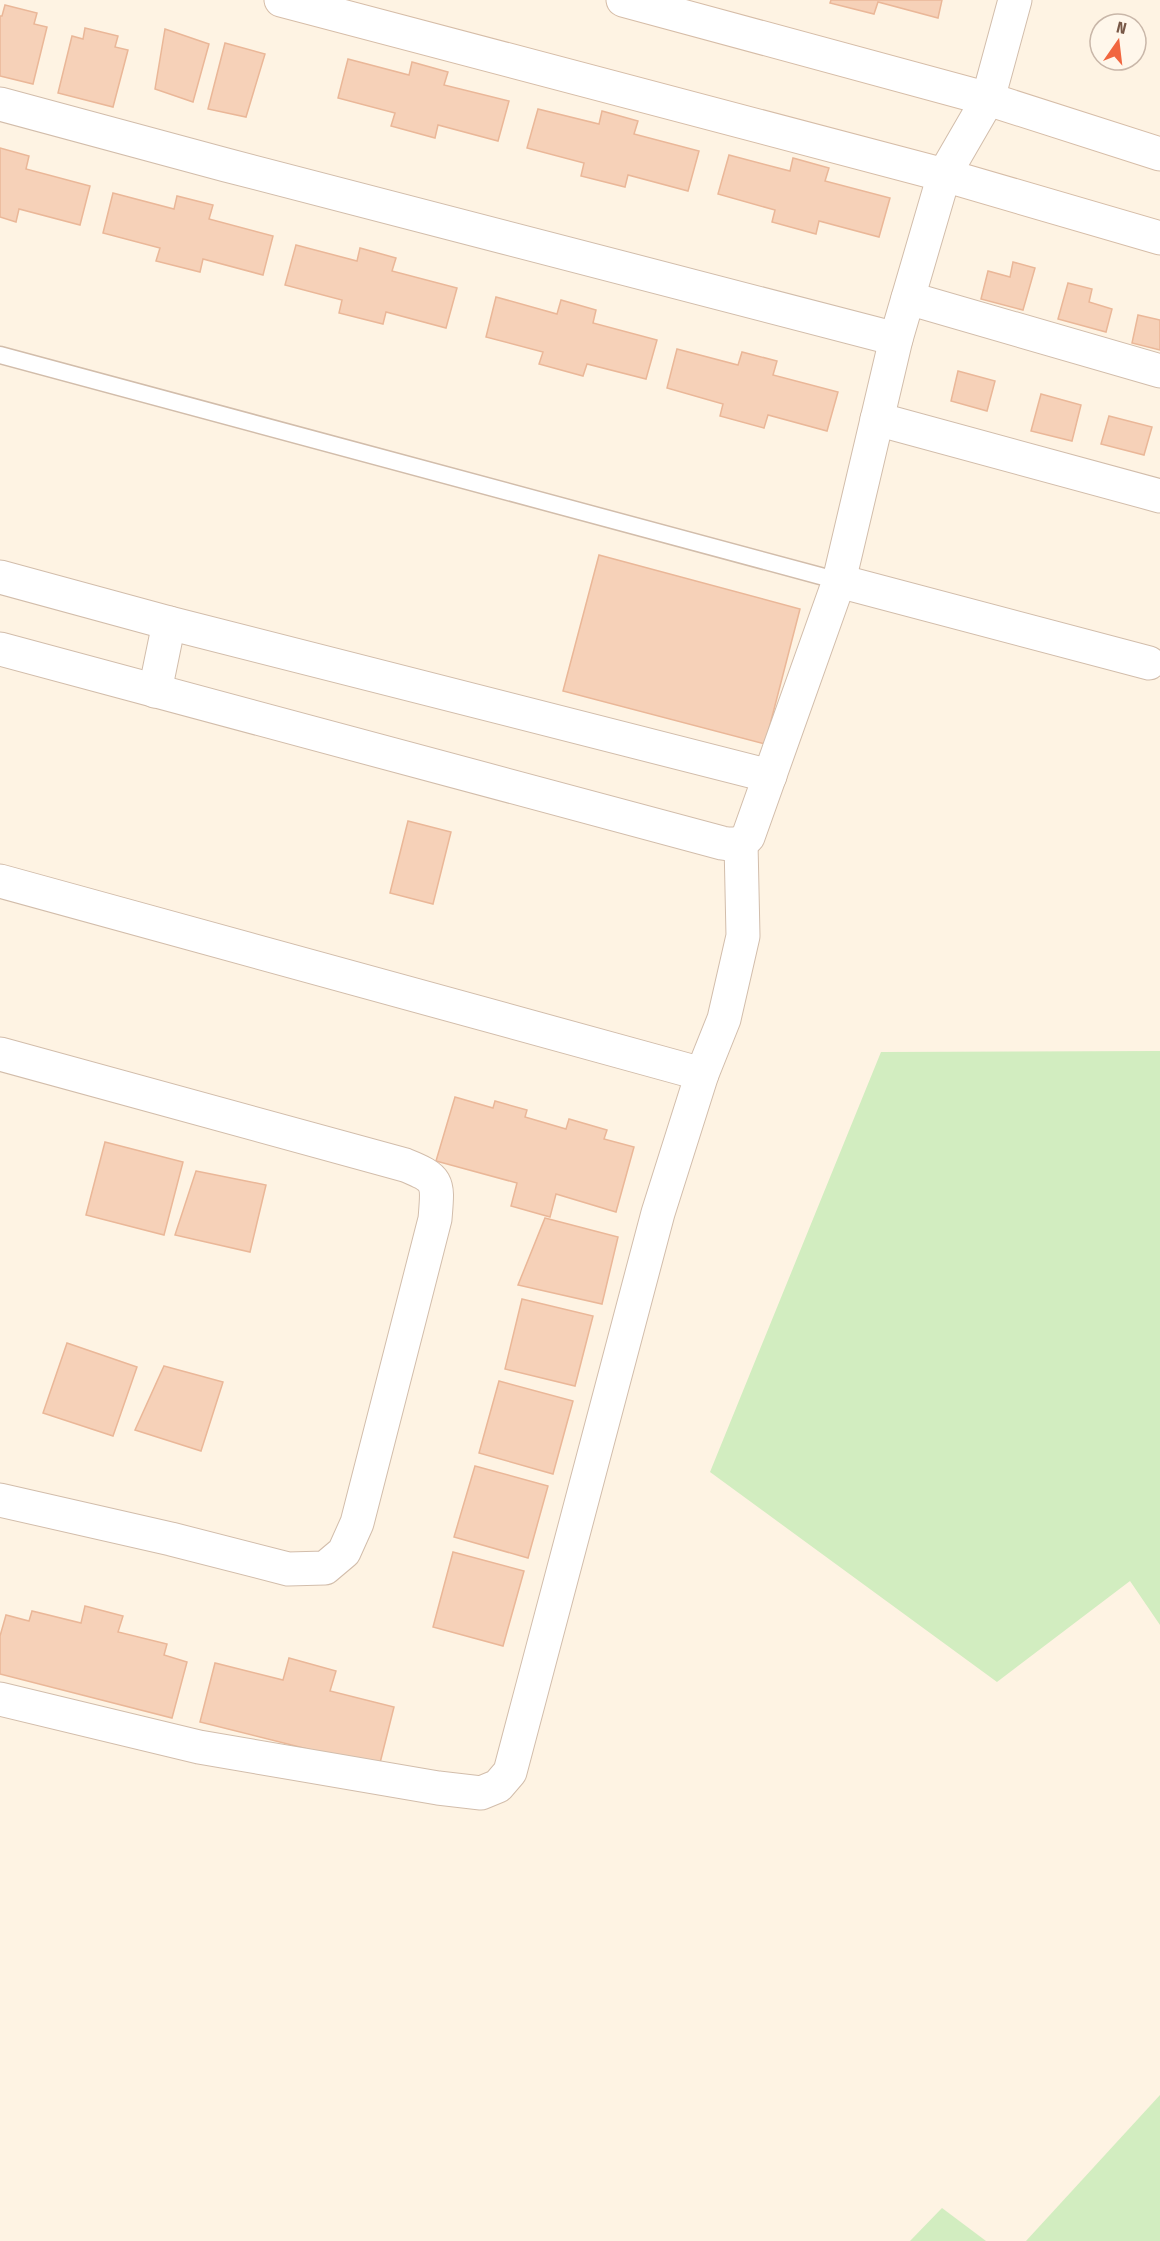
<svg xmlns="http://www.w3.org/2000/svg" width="1160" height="2241" viewBox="0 0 1160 2241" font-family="'Fira Sans Condensed',sans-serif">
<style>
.green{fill:#d2edc0}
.building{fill:#f6d1b8;stroke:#eab798;stroke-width:1.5}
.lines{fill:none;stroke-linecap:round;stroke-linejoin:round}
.lane-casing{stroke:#d2bdab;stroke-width:19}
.street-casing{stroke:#d2bdab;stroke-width:35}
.secondary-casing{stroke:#d6bda8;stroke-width:35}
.lane{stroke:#fff;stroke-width:16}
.street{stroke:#fff;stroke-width:33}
.secondary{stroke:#fff;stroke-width:33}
</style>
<rect width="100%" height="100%" fill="#fef3e3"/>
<!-- green -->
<g class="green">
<path d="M1160,1051V1625L1130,1581L997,1682L710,1472L881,1052Z"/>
<path d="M1160,2095V2241H1026Z"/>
<path d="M942,2208L986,2241H910Z"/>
</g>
<!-- building -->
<g class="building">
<path d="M831,0H942L938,18L878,2L874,14L830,3Z"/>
<path d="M5,5L37,13L34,24L47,27L33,84L0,76V16H2Z"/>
<path d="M85,28L118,36L115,47L128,50L113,107L58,93L72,36L83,39Z"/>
<path d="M165,29L209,44L193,102L155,89Z"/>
<path d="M225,43L265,54L246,117L208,109Z"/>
<path d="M348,59L409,75L412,62L448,72L444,85L509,101L498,141L438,125L435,138L391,126L395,113L338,98Z"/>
<path d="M538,109L599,124L602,111L638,121L634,134L699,151L688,191L628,175L625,187L581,176L584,163L527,148Z"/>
<path d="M0,148L29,156L26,169L90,186L80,225L19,209L16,222L0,217Z"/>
<path d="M729,155L790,171L793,158L829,168L825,181L890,198L879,237L819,221L816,234L772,222L775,210L718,194Z"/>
<path d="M113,193L174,209L177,196L213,205L209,219L273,236L263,275L203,259L200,272L156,261L160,248L103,233Z"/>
<path d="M296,245L357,261L360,248L396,258L392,271L457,288L446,328L386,312L383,324L339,313L342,300L285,285Z"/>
<path d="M1013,262L1035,268L1023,310L981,299L988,271L1010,277Z"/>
<path d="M1068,283L1092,289L1089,302L1112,309L1106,332L1058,319Z"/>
<path d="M496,297L557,314L561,300L596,310L593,323L657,340L646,379L587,364L583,376L539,364L543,352L486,337Z"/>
<path d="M1138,315L1160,320V350L1132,343Z"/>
<path d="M677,349L738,365L742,352L777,361L773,375L838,392L827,431L768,415L764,428L720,416L723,404L667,388Z"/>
<path d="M958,371L995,381L987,411L951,401Z"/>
<path d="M1041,394L1081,405L1072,441L1031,431Z"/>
<path d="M1109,416L1152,427L1144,455L1101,444Z"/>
<path d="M599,555L800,609L765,744L563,691Z"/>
<path d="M408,821L451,832L433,904L390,893Z"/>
<path d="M455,1097L493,1108L495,1101L527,1110L525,1117L566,1129L569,1119L607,1130L604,1139L634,1147L616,1212L556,1194L550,1217L511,1206L517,1183L436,1161Z"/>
<path d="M105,1142L183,1162L164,1235L86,1215Z"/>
<path d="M196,1171L266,1185L250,1252L175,1235Z"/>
<path d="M545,1218L618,1237L602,1304L518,1285Z"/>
<path d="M522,1299L593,1316L575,1386L505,1369Z"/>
<path d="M67,1343L137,1367L113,1436L43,1413Z"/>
<path d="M164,1366L223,1382L201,1451L135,1430Z"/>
<path d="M499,1381L573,1401L553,1474L479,1453Z"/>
<path d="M475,1466L548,1486L528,1558L454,1537Z"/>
<path d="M453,1552L524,1571L503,1646L433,1627Z"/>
<path d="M85,1606L123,1616L118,1632L167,1644L164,1655L187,1662L172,1718L0,1674V1636L6,1615L29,1621L32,1611L81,1623Z"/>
<path d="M289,1658L336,1671L330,1691L394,1707L379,1767L200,1722L215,1663L283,1680Z"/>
</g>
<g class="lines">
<defs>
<path id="lane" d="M0,355L839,581"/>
<g id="street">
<path d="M0,104L226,165L896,339"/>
<path d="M908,298L1160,371"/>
<path d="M877,419L1160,496"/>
<path d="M0,577L169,623L770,776"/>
<path d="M839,581L1149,663"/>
<path d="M0,649L722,843C734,845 739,845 748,837L839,581L896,339L944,175L988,99L1015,0"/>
<path d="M155,691L169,623"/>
<path d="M0,881L702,1074L724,1019L743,936L741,843"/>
<path d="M0,1054L405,1165C440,1179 438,1182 435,1219L357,1523L344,1552L325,1568L288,1569L171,1539L0,1500"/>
<path d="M0,1699L199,1747L438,1788L481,1793L498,1786L510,1772L658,1213L702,1074"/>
</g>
<g id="secondary">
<path d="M281,0L944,175L1160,238"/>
<path d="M623,0L988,99L1160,154"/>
</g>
</defs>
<!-- lane casing -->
<use href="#lane" class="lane-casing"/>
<!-- street casing -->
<use href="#street" class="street-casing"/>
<!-- secondary casing -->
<use href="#secondary" class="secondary-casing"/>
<!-- lane -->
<use href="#lane" class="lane"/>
<!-- street -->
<use href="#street" class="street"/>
<!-- secondary -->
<use href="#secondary" class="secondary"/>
</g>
<!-- north arrow -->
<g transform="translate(1118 42) rotate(14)"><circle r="28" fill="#fff7eb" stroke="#c9b7a9" stroke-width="1.5"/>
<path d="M0-4.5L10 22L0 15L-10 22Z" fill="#f1663f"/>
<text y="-9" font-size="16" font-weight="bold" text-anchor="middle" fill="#785847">N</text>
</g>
</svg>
